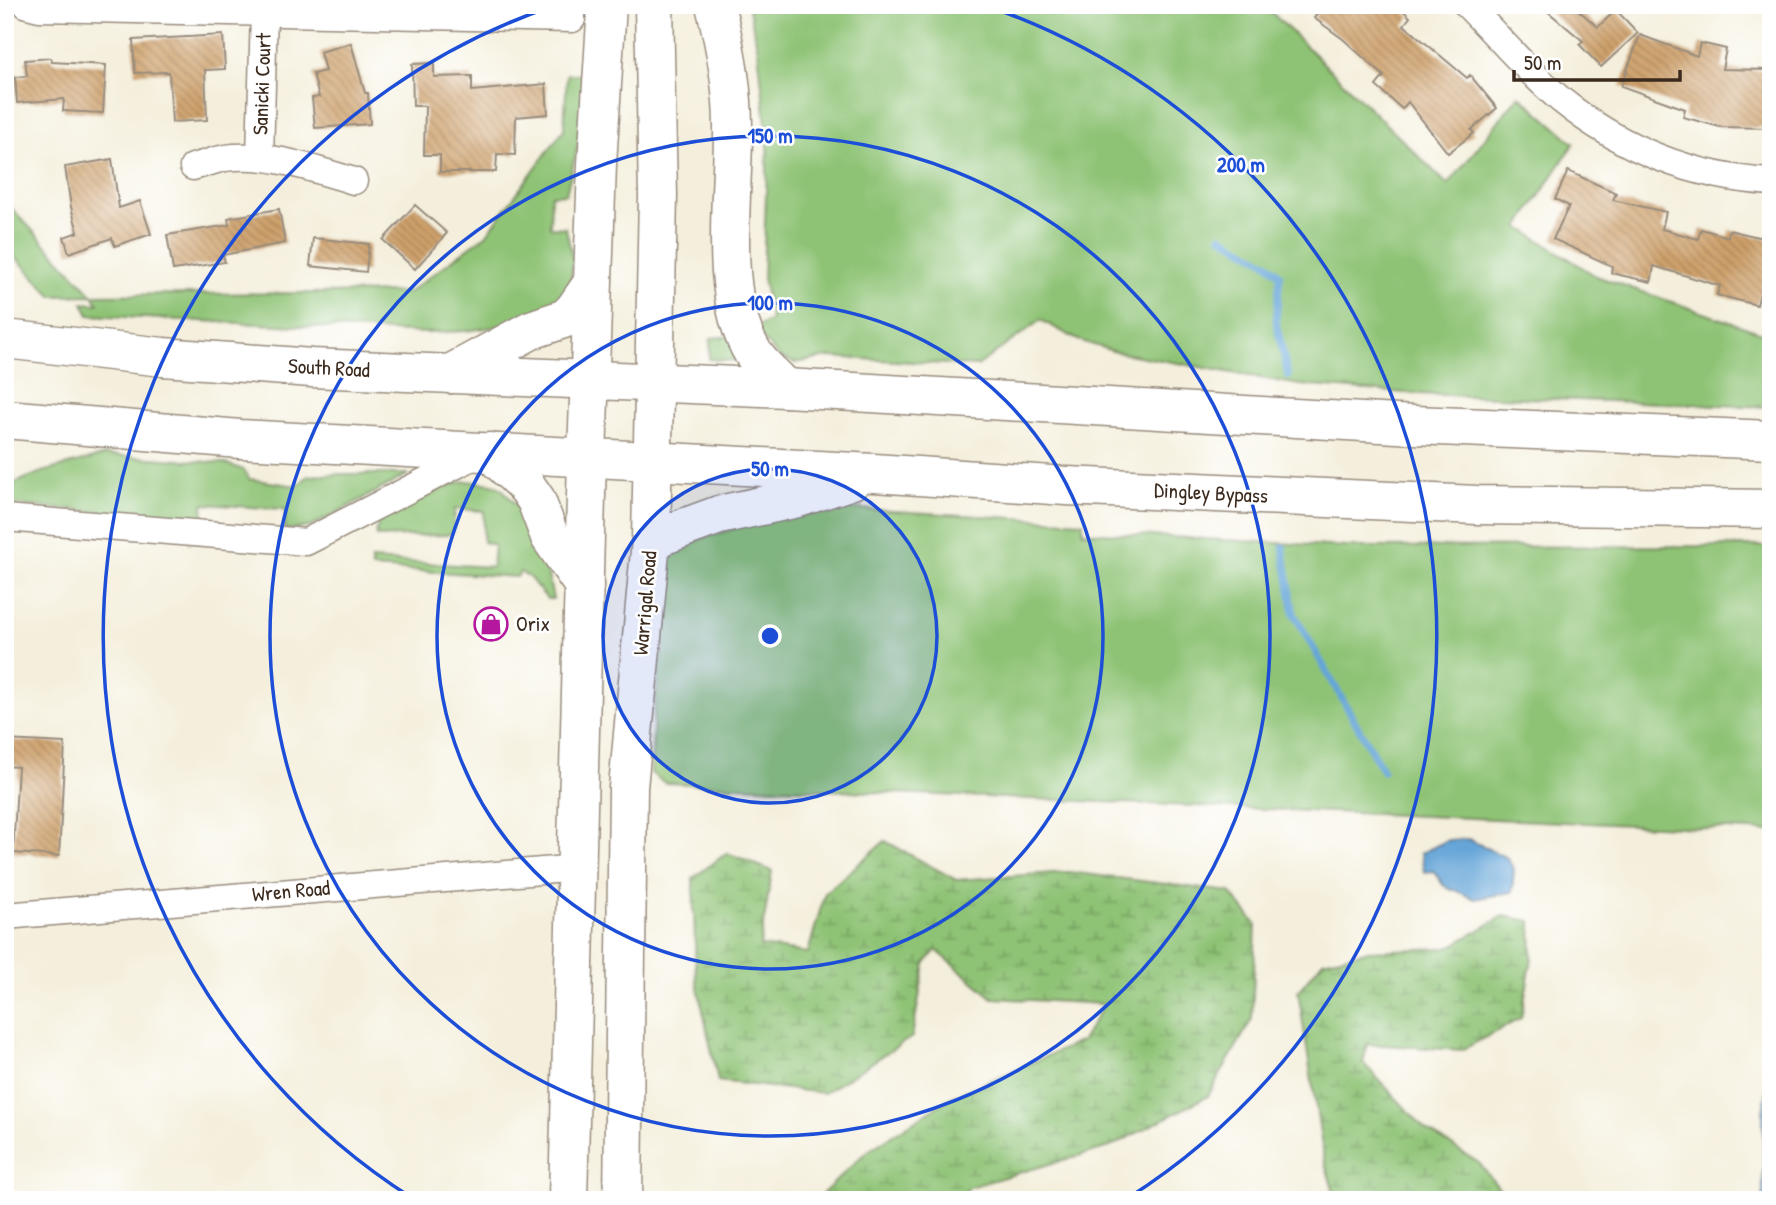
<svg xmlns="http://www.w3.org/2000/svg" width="1776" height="1205" viewBox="0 0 1776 1205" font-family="'Patrick Hand',sans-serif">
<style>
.green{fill:#8ec375;stroke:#64764a;stroke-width:2}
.wetland{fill:url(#wetland-marsh);stroke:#64764a;stroke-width:2}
.water{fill:#65a5d8;stroke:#50687b;stroke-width:2}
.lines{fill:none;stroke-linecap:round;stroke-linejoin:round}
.stream{stroke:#65a5d8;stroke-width:7}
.building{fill:url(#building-back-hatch)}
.street-casing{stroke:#988c7d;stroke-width:29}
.highway-casing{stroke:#988c7d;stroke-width:41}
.street{stroke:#fff;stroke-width:26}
.highway{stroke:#fff;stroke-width:38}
.ring{fill:none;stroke:#1d4ed8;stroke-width:3.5}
.labels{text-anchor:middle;stroke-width:5;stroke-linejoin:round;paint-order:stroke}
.street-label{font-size:21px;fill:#3b2a1e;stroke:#fff}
.poi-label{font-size:21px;fill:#3b2a1e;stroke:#fff;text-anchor:start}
.centre{fill:#1d4ed8;stroke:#fff;stroke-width:3.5}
.ring-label{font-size:21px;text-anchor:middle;font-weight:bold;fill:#1d4ed8;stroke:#fff;stroke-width:5;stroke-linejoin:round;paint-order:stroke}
</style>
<defs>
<pattern id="wetland-marsh" width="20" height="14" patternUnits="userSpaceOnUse" patternTransform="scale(1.75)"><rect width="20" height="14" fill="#8ec375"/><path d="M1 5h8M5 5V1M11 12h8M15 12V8" fill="none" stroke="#759f5f"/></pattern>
<pattern id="building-back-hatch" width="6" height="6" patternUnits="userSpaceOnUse" patternTransform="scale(1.75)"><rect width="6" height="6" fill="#cea06a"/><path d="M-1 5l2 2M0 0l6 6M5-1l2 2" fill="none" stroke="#a88357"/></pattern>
</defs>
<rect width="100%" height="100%" fill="#fff"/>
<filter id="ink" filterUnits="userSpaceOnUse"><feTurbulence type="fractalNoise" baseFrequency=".0143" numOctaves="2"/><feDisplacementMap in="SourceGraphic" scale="14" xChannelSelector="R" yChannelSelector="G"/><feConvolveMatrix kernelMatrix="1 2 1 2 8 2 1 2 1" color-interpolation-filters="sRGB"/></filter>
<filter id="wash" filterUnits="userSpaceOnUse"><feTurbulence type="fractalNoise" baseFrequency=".00686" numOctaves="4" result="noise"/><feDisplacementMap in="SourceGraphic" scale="28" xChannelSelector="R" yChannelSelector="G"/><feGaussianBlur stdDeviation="1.57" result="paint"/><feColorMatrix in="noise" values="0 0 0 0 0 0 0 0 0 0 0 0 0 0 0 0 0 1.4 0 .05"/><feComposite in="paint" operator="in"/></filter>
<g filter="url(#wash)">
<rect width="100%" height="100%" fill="#f4efdc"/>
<!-- green -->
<g class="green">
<path d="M748,5H1264L1448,185L1519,95L1574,143L1519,227L1596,276L1771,336V407L1418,394L1300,385L1116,352L1078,340L1041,320L977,366L829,357L794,363L779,357L754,329L771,320L763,278L768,141L758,50Z"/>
<path d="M567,74L586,75L578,145L566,194L551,195L550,227L566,228L573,261L569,297L508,325L465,331L427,333L89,315L83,303L98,304L93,295L52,296L5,246V201L93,295L409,292L486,235L564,129Z"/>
<path d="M732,336L738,361L709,359L711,338Z"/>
<path d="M105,455L224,463L244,470L249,479L297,486L308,476L341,474H409L310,527L285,530V509L203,504L204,521L5,504V487L42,472Z"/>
<path d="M466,481L493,484L502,489L530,520L544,556L553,599H547L529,577L520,572L517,577L372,568L371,560L492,567L494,545L483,542L484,511L455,509L453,531L448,535L377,537L376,531L380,519L452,484Z"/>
<path d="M806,506L1083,522V532L1346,547L1771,546V831L665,783L651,773L654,713L672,573L665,574L668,559L676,547Z"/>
</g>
<!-- wetland -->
<g class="wetland">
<path d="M885,841L956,880L1069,872L1230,892L1256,924L1252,1019L1208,1096L1110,1147L969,1187L959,1200H816L865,1153L950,1098L1082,1041L1104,1004L993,998L936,950L925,964L912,1037L824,1093L718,1081L696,978L693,878L727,853L772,871L760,946L808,953L825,893Z"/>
<path d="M1503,916L1531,921L1532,958L1521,1018L1462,1050L1367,1044L1363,1063L1425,1129L1479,1163L1508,1200H1336L1324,1159L1298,991L1323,961L1366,951L1448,948Z"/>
</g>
<!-- water -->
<g class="water">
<path d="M1468,839L1507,858L1514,870L1512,892L1475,899L1443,885L1434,871L1424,872L1421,853L1448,840Z"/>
<path d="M1771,1068V1200H1763V1112Z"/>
</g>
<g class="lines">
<!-- stream -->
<g class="stream">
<path d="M1221,236L1269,264L1280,275L1276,321L1288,376"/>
<path d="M1283,547L1294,614L1383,771"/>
</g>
</g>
<g id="blocks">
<!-- building -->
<g class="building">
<path d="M1323,5H1397L1410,17L1404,25L1467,78L1470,75L1497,108L1471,130L1474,133L1448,153L1408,102L1402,109L1376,86L1384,76L1343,39L1314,18Z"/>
<path d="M1540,5H1572L1598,27L1616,10L1638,33L1601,67L1579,44L1583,41Z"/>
<path d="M223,35L225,69L205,70L207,120L172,122L169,72L135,73L133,40Z"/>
<path d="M1640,35L1697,56L1700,43L1726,49L1722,69L1770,70L1769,128L1720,127L1683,117L1685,109L1621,86Z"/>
<path d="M351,43L365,93H368L370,124L315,128L312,98L319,97L313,74L325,71L320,52Z"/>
<path d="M51,58L52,62L106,65L103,113L63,111L64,99L17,103L15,77L27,76L25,60Z"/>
<path d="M434,63V77L472,76V91L546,84L548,114L516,117L515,155L497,154L496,172H440V155H424L425,106H413L412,64Z"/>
<path d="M112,159L119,208L140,201L151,234L115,246L112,238L69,253L64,237L78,232L71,207L65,167Z"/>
<path d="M1568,171L1616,193L1613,200L1666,212L1662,229L1698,239L1701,229L1728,237L1729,230L1771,240V250L1757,305L1717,295L1720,286L1654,266L1651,282L1611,273L1612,266L1553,239L1569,206L1555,199Z"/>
<path d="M415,205L447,233L415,269L383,240Z"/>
<path d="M279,209L285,243L223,255L225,262L173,270L167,235L229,225L228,218Z"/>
<path d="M313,238L369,244L366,272L310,266Z"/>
<path d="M5,740L65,743L59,856L13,853L18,767L5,766Z"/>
</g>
</g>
</g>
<g filter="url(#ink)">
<use href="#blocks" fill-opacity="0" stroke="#988c7d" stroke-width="2"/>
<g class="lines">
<defs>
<g id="street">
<path d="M27,5L39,8L572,19"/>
<path d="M1467,5C1498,36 1528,72 1561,100C1623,150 1692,177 1771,182"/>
<path d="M260,157L264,11"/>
<path d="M193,167C204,164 215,160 225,158C269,152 313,169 354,181"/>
<path d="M5,518L306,542L480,453"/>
<path d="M5,916L578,868"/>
</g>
<g id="highway">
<path d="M715,5C725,44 733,86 733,127C734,193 717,294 753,353C761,366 775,377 786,388"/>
<path d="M5,339L163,357L312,368L786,388L1414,425L1771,440"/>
<path d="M450,374L531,330L566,318L574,310L592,284"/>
<path d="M5,419L240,439L874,473L1066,486L1477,505L1771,509"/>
<path d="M490,452L527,487L536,500L550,537L584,586"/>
<path d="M651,540L719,515L798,498L852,480"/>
<path d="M568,1200L587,457L597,164L607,5"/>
<path d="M623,1200L628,788L651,540L658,196L654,5"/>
</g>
</defs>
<!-- street casing -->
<use href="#street" class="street-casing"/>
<!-- highway casing -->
<use href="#highway" class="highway-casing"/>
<!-- street -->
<use href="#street" class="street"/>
<!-- highway -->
<use href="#highway" class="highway"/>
</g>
</g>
<!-- distance rings -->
<circle cx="770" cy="636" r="167" fill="#1d4ed8" fill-opacity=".12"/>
<g class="ring">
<circle cx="770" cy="636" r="167"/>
<circle cx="770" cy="636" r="333"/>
<circle cx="770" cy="636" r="500"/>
<path d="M412 1198A666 666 0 0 1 553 6M987 6A666 666 0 0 1 1128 1198"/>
</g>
<!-- icons -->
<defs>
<symbol id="shop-ring" viewBox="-11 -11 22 22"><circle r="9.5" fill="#fff" stroke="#b5179e" stroke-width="1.5"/><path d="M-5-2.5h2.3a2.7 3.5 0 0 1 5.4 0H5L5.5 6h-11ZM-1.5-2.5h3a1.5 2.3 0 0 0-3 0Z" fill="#b5179e"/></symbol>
</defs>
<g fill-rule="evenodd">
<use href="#shop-ring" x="472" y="605" width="38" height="38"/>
</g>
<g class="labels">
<!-- street labels -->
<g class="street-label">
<text transform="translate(262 84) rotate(-88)" y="7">Sanicki Court</text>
<text transform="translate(329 368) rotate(3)" y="7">South Road</text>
<text transform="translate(1211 493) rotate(3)" y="7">Dingley Bypass</text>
<text transform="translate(645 603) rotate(-85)" y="7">Warrigal Road</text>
<text transform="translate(291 891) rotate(-5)" y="7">Wren Road</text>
</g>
<!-- poi labels -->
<g class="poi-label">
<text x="516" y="631">Orix</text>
</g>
</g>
<circle cx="770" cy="636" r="10" class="centre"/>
<g class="ring-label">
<text x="770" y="143">150 m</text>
<text x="1241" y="172">200 m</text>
<text x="770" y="310">100 m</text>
<text x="770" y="476">50 m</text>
</g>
<!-- margin -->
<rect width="1776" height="1205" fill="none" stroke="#fff" stroke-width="28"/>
<!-- scale -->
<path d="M1514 70v10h166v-10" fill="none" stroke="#3b2a1e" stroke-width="3.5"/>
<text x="1524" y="70" font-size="21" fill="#3b2a1e" stroke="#ffffff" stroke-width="5" paint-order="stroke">50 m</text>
</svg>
